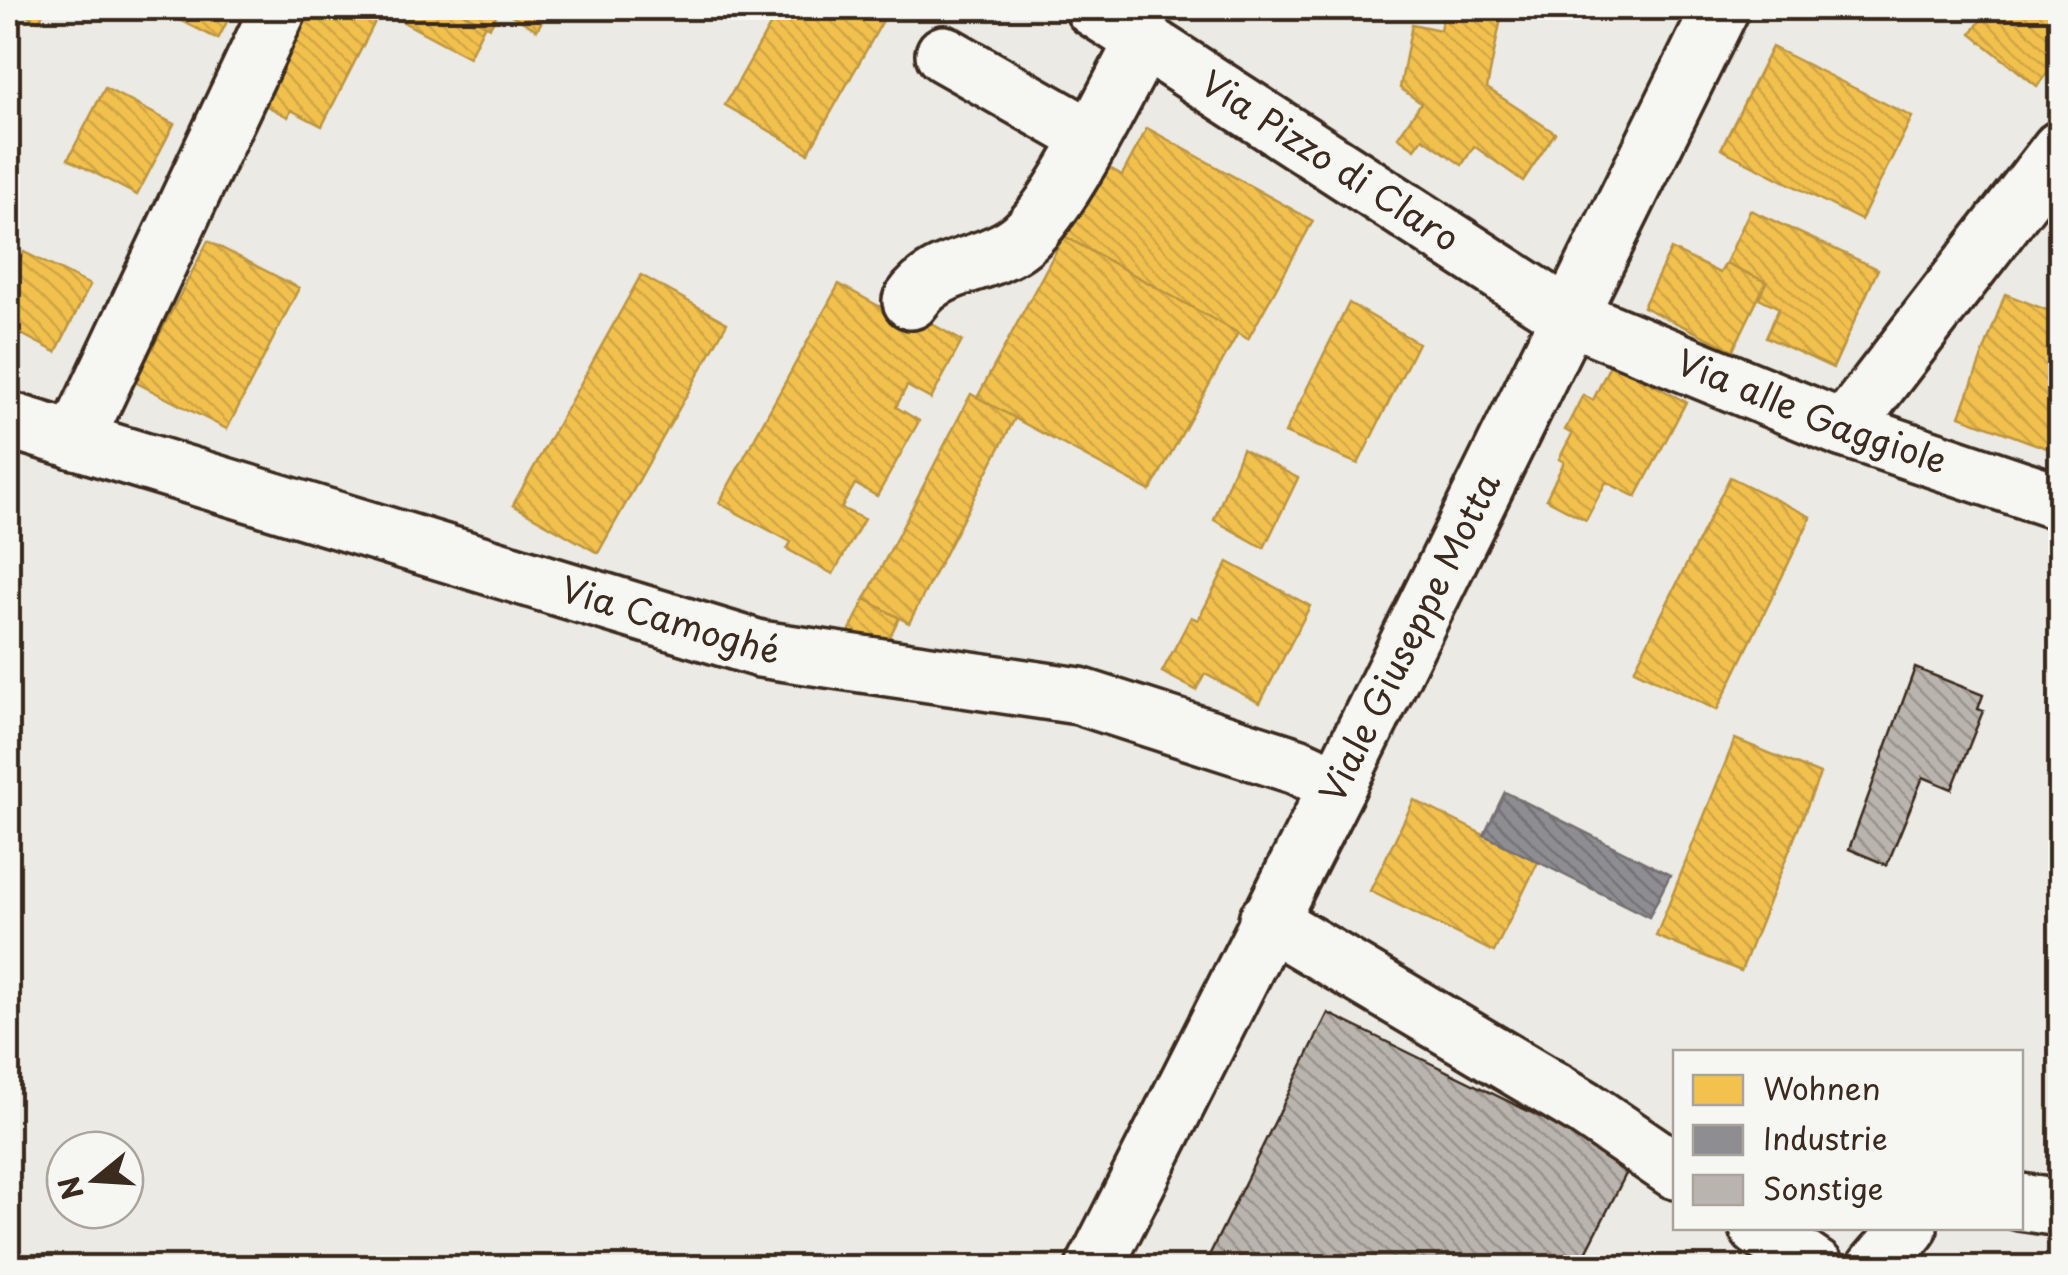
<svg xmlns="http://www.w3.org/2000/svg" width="2068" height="1275" viewBox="0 0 2068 1275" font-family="'Playpen Sans',sans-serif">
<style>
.homes{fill:url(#homes-back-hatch);stroke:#bb9440;stroke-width:2.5}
.industry{fill:url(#industry-back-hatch);stroke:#746f6f;stroke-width:2.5}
.building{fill:url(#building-back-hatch);stroke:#3b2a1e;stroke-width:2.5}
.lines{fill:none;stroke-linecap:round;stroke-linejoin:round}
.minor-casing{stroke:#3b2a1e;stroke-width:62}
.minor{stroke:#f6f6f2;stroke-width:55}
.labels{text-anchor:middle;stroke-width:10;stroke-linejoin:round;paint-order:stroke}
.street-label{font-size:35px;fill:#3b2a1e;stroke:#f6f6f2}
</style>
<defs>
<pattern id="homes-back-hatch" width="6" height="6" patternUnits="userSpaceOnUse" patternTransform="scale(2.5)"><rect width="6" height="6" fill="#f2c14e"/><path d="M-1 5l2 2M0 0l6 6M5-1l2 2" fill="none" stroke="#d0a644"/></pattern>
<pattern id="industry-back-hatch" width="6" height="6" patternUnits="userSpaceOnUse" patternTransform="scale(2.5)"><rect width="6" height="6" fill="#8d8d92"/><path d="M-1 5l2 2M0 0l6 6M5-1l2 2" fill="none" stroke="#747377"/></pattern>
<pattern id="building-back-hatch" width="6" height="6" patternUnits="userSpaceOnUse" patternTransform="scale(2.5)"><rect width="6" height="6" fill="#bab4ae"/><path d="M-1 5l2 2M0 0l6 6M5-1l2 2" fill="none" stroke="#98938d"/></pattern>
</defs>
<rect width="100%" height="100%" fill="#ebeae5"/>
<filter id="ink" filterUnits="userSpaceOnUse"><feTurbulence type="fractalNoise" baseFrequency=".01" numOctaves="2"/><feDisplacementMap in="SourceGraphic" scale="20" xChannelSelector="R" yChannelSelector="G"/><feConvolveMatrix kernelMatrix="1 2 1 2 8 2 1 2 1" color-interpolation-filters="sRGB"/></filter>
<g filter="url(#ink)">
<!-- homes -->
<g class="homes">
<path d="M13,8H46L39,21Z"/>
<path d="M156,8H234L218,39Z"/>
<path d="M286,8L381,10L322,126L291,110L288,117L248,96Z"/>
<path d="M377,8H454L485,24L469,57Z"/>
<path d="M454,8H500L490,27Z"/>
<path d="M500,8H549L537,30Z"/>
<path d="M780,8H890L808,153L725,105Z"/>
<path d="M1482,8H1503L1487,88L1555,133L1523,181L1474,146L1462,165L1423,138L1415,149L1398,137L1421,103L1400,88L1412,24L1440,30L1444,9L1480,15Z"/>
<path d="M1989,8H2060V63L2057,60L2037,86L1971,34Z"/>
<path d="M1772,47L1912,117L1861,220L1721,149Z"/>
<path d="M105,88L174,124L137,195L68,159Z"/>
<path d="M1147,128L1313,221L1248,339L1064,236L1104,165L1122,175Z"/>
<path d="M1750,210L1878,269L1833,368L1766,337L1779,308L1759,298L1766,282L1726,263Z"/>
<path d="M1064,236L1238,333L1150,491L977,398Z"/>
<path d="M208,241L299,288L227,429L135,382Z"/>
<path d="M1671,249L1720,273L1726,263L1766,282L1733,350L1643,307Z"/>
<path d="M24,252L90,285L56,352L8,327V286Z"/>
<path d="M641,275L727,323L598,553L513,505Z"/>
<path d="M839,284L911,324L916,315L962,341L931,399L907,386L896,407L919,421L877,496L855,484L841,508L864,519L833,574L787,549L791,542L719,503Z"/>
<path d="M2005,294L2060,315V410L2046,448L1960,416Z"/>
<path d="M1349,303L1418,343L1358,464L1285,433Z"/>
<path d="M1611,363L1686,402L1636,497L1606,482L1586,520L1546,499L1564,462L1559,459L1572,434L1565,430L1583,395L1593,400Z"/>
<path d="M971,394L1015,418L909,623L865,599Z"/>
<path d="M1242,449L1298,478L1264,548L1214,520Z"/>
<path d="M1730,477L1811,517L1717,710L1634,670Z"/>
<path d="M1228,562L1310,606L1260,703L1205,674L1196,690L1162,672L1191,617L1198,620Z"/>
<path d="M865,599L899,618L885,646L846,638Z"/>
<path d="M1735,739L1820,774L1741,971L1656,936Z"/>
<path d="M1414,800L1538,862L1494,952L1370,891Z"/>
</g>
<!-- industry -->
<path class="industry" d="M1505,792L1670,875L1649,917L1484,835Z"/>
<!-- building -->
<g class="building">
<path d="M1915,668L1983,695L1978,709L1983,711L1952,789L1923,777L1887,865L1849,849Z"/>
<path d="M1328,1013L1632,1162L1578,1268H1203Z"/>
</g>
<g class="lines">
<defs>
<g id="minor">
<path id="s1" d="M1093,8L1566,315L1844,429L2060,502"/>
<path d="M944,54L1090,137"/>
<path d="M911,301C937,263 982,268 1017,243C1058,215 1117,89 1144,41"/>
<path id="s2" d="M8,420L760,649L1079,696L1297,766L1338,785"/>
<path d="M1844,429L2060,149"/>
<path d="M75,441L279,8"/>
<path d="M1267,920L1584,1108L1676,1171"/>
<path d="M2020,1202L2060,1208"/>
<path d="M1758,1228L1816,1268"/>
<path id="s3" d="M1094,1268L1338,785L1721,8"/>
<path d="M1875,1268L1909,1228"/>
</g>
</defs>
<!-- minor casing -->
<use href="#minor" class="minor-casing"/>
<!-- minor -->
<use href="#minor" class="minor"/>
</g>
</g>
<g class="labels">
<!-- street labels -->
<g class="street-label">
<text dy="12" stroke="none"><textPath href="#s1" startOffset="282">Via Pizzo di Claro</textPath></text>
<text dy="12" stroke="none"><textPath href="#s1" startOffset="828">Via alle Gaggiole</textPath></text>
<text dy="12" stroke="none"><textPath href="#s2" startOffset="692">Via Camoghé</textPath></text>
<text dy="12" stroke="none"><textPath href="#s3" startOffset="705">Viale Giuseppe Motta</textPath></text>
</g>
</g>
<!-- margin -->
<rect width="2068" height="1275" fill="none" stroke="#f6f6f2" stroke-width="40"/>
<rect x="20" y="20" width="2028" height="1235" fill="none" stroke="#3b2a1e" stroke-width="4" filter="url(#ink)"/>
<!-- legend -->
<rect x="1673" y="1050" width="350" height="180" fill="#f6f6f2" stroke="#aba49d" stroke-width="2.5"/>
<rect x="1693" y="1075" width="50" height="30" fill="#f2c14e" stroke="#aba49d" stroke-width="2.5"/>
<text x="1763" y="1100" font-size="30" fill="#3b2a1e">Wohnen</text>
<rect x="1693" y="1125" width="50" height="30" fill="#8d8d92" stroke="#aba49d" stroke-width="2.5"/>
<text x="1763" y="1150" font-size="30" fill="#3b2a1e">Industrie</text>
<rect x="1693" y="1175" width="50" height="30" fill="#bab4ae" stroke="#aba49d" stroke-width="2.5"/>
<text x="1763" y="1200" font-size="30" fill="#3b2a1e">Sonstige</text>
<!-- north arrow -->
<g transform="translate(95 1180) rotate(252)"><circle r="48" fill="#f6f6f2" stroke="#aba49d" stroke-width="2.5"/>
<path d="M0-8L18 38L0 25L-18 38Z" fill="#3b2a1e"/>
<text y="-15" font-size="28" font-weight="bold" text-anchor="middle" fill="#3b2a1e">N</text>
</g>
</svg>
